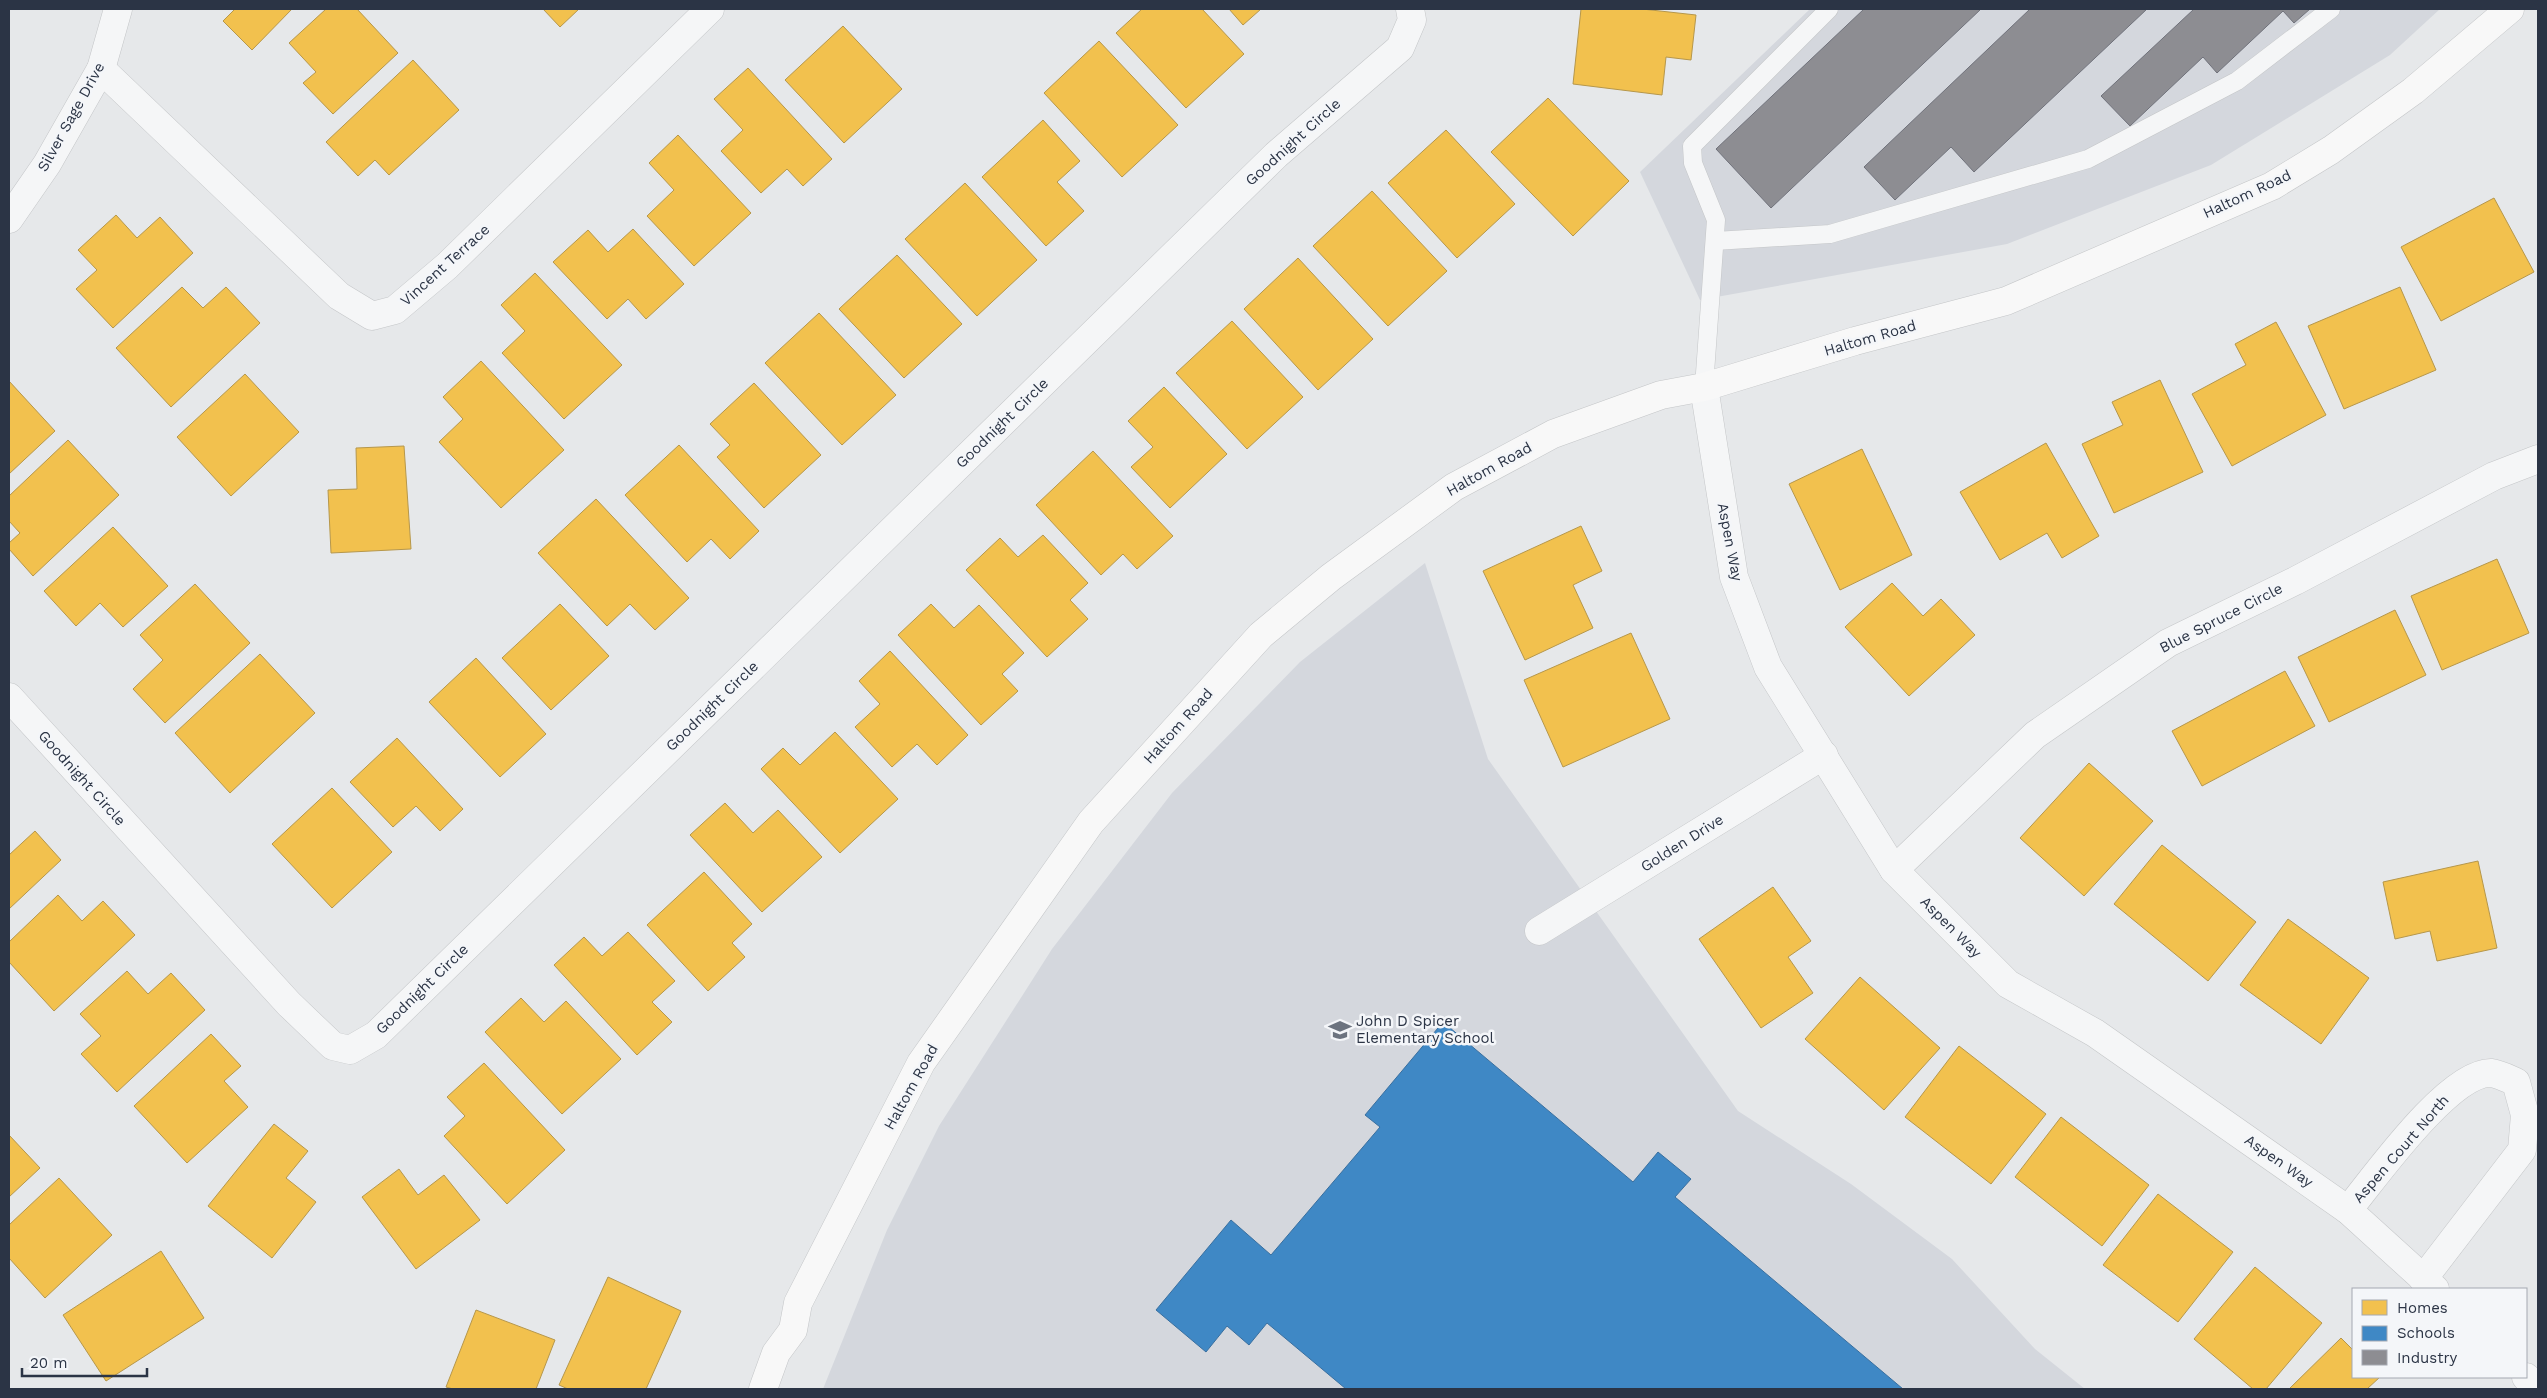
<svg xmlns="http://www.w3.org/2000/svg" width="2547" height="1398" viewBox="0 0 2547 1398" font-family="'Work Sans',sans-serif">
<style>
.built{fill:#d4d7dd}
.homes{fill:#f2c14e;stroke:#b6974b}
.schools{fill:#3f88c5;stroke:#396f9f}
.industry{fill:#8d8d92;stroke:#70727b}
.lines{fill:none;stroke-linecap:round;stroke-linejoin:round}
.service-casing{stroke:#c4c6c8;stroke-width:19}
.minor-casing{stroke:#c4c6c8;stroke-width:29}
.tertiary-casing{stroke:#c4c6c8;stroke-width:29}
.secondary-casing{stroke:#c4c6c8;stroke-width:29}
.service{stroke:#f5f6f7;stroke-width:18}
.minor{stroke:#f5f6f7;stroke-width:28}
.tertiary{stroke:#f5f6f7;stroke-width:28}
.secondary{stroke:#f8f8f8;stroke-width:28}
.labels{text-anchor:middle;stroke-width:5;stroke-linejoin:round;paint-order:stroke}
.street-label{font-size:15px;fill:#2b3445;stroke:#f4f6f9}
.poi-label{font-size:15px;fill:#2b3445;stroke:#f4f6f9;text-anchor:start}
</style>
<rect width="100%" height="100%" fill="#e6e8ea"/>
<!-- built -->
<g class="built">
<path d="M1810,9H2440L2390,55L2211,165L2007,244L1700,300L1640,172Z"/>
<path d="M1425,563L1488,759L1738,1111L1851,1184L1952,1259L2035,1349L2085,1389H823L887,1230L939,1126L1052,949L1172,793L1300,662Z"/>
</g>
<!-- homes -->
<g class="homes">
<path d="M235,9H292L252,50L223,21Z"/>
<path d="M326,9H357L398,53L333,114L303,83L316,72L289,43Z"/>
<path d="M543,9H579L560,27Z"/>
<path d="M1142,9H1202L1244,54L1186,108L1116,33Z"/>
<path d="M1229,9H1261L1243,25Z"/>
<path d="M1581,9H1642L1696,15L1691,60L1666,57L1662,95L1573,84Z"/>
<path d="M843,26L902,89L844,143L785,80Z"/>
<path d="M1099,41L1178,125L1122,177L1044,93Z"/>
<path d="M413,60L459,110L389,175L375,160L358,176L326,142Z"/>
<path d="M748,68L832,159L803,186L787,169L761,193L721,151L743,130L714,99Z"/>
<path d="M1548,98L1629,181L1573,236L1491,152Z"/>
<path d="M1043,120L1080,161L1057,182L1084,211L1046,246L982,177Z"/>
<path d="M1446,130L1515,204L1457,258L1388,183Z"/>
<path d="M678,135L751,213L694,266L647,216L674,190L649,163Z"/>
<path d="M965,183L1037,260L977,316L905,239Z"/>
<path d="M1372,191L1447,271L1388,326L1313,246Z"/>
<path d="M2494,198L2534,272L2441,321L2401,247Z"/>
<path d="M116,215L137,238L160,217L193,253L113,328L76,289L97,270L78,250Z"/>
<path d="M633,229L684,284L646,319L628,299L607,319L553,262L588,230L608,252Z"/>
<path d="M897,255L962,324L904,378L839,309Z"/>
<path d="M1298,258L1373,339L1318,390L1244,309Z"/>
<path d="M535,273L622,365L564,419L502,353L525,331L501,305Z"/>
<path d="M182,287L203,308L226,287L260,323L171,407L116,348Z"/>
<path d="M2400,287L2436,370L2344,409L2308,326Z"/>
<path d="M819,313L896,395L842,445L765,363Z"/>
<path d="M1232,321L1303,397L1247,449L1176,373Z"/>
<path d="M2276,322L2326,415L2232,466L2192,394L2246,365L2235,344Z"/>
<path d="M481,361L564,450L501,508L439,442L463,419L443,397Z"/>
<path d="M245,374L299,432L231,496L177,437Z"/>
<path d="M2160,380L2203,472L2114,513L2082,444L2123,425L2112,402Z"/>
<path d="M9,381L55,431L9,474Z"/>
<path d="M754,383L821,455L764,508L717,457L730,445L710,424Z"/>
<path d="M1164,387L1227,454L1170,508L1131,467L1153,447L1128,421Z"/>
<path d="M68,440L119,495L33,576L9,549V543L20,533L9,521V496Z"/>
<path d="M2046,443L2099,536L2062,558L2047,533L2000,560L1960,492Z"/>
<path d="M679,445L759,531L730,559L711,539L687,562L625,495Z"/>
<path d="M404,446L411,549L331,553L328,490L357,489L356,448Z"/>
<path d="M1862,449L1912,555L1840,590L1789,484Z"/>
<path d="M1093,451L1173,536L1137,569L1123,554L1101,575L1036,505Z"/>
<path d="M596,499L689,598L655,630L630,604L607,626L538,553Z"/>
<path d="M1581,526L1602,571L1573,585L1593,628L1525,660L1483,571Z"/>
<path d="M113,527L168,586L123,627L100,603L76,626L44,591Z"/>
<path d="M1043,535L1088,583L1070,600L1088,619L1047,657L966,570L1000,538L1018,557Z"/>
<path d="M2497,559L2529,633L2442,670L2411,596Z"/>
<path d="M1892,583L1923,616L1941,599L1975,635L1909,696L1845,627Z"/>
<path d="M195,584L250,643L165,723L133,689L163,660L140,635Z"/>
<path d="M560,604L609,656L551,710L502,658Z"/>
<path d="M931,604L954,628L979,605L1024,653L1002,674L1018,691L981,725L898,635Z"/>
<path d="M2395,610L2426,675L2329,722L2298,657Z"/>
<path d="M1631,633L1670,719L1563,767L1524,680Z"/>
<path d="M890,651L968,735L937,765L917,744L892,767L855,727L880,704L859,681Z"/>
<path d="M260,654L315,713L230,793L175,733Z"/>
<path d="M476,658L546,734L500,777L429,702Z"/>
<path d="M2285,671L2315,726L2202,786L2172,731Z"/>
<path d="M835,732L898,799L840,853L761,769L783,748L800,765Z"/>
<path d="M397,738L463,809L440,831L416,806L393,827L350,782Z"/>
<path d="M2089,763L2153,821L2084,896L2020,838Z"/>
<path d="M332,788L392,852L332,908L272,844Z"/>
<path d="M725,803L753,833L778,810L822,857L762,912L690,835Z"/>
<path d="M35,831L61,860L9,909V855Z"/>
<path d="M2162,845L2256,922L2208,981L2114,904Z"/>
<path d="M2478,861L2497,948L2437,961L2430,931L2395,939L2383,882Z"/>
<path d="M704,872L752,924L732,943L745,957L708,991L647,925Z"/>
<path d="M1773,887L1811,941L1788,957L1813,993L1761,1028L1699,939Z"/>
<path d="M58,895L82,921L103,901L135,935L54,1011L9,962V942Z"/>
<path d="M2288,919L2369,978L2321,1044L2240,985Z"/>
<path d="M628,932L675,981L652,1002L672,1022L637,1055L554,965L584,937L602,956Z"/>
<path d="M127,971L148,994L171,973L205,1010L117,1092L81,1054L101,1036L80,1014Z"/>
<path d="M1860,977L1940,1048L1884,1110L1805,1039Z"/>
<path d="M521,998L544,1022L566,1001L621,1059L562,1114L485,1032Z"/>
<path d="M211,1034L241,1066L224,1081L248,1107L187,1163L134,1106Z"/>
<path d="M1959,1046L2046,1114L1991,1184L1905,1117Z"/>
<path d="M484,1063L565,1150L507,1204L444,1136L465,1116L447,1097Z"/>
<path d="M2061,1117L2149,1185L2102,1246L2015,1177Z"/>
<path d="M274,1124L308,1151L286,1178L316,1202L272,1258L208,1206Z"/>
<path d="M9,1135L40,1168L9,1197Z"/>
<path d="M399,1169L418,1195L444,1175L480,1220L416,1269L362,1197Z"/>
<path d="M59,1178L112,1235L45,1298L9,1258V1225Z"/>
<path d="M2158,1194L2233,1252L2178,1322L2103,1265Z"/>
<path d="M161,1251L204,1318L106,1381L63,1315Z"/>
<path d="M2255,1267L2322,1323L2266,1389H2253L2194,1339Z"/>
<path d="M608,1277L681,1311L646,1389H568L559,1385Z"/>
<path d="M476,1310L555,1340L536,1389H453L446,1387Z"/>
<path d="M2341,1338L2353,1350V1377H2380L2367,1389H2289Z"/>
</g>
<!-- schools -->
<path class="schools" d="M1443,1022L1633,1182L1658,1152L1691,1179L1675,1197L1903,1389H1346L1267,1323L1249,1345L1227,1326L1206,1352L1156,1310L1231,1220L1271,1255L1380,1127L1365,1115Z"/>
<!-- industry -->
<g class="industry">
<path d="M1864,9H1981L1771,208L1716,149Z"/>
<path d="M2030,9H2147L1974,172L1951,147L1895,200L1864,167Z"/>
<path d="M2194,9H2310L2294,23L2283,11L2217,73L2203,57L2130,126L2101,96Z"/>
</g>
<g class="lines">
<defs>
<g id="service">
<path d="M1715,241L1830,234L2088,159L2237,81L2331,9"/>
<path d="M1704,387L1716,220L1693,163L1692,146L1829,9"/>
</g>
<g id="minor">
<path d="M101,69L339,296L372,316L395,310L447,266L710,9"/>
<path d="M1704,387L1734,577L1768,667L1894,870L2008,984L2095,1033L2348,1210L2435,1289"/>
<path d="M9,697L289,1004L333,1046L350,1050L376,1035L1276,155L1400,48L1412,20L1410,9"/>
<path d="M1894,870L2035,735L2168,643L2295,581L2494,476L2538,459"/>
<path d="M1539,931L1824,755"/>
<path d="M2348,1210C2375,1177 2449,1072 2491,1073C2499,1074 2509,1079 2516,1082L2525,1115L2522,1150L2423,1279"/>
<path d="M2526,1377L2537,1389"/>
</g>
<path id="tertiary" d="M9,219L47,164L101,69L118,9"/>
<path id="secondary" d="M763,1389L776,1353L793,1330L798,1303L921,1063L1091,822L1261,635L1331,577L1454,487L1553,434L1661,395L1704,387L1855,341L2006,301L2272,186L2331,150L2413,91L2510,9"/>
</defs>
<!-- service casing -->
<use href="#service" class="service-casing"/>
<!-- minor casing -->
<use href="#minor" class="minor-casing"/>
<!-- tertiary casing -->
<use href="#tertiary" class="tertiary-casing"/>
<!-- secondary casing -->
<use href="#secondary" class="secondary-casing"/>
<!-- service -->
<use href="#service" class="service"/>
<!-- minor -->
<use href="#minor" class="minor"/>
<!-- tertiary -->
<use href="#tertiary" class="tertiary"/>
<!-- secondary -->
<use href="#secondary" class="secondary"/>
</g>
<!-- icons -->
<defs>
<symbol id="school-bare" viewBox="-9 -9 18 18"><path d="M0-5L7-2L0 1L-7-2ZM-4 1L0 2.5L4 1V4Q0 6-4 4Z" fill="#6c737f" stroke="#f4f6f9" stroke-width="2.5" paint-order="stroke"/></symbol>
</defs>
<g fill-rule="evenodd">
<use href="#school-bare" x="1324" y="1014" width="32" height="32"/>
</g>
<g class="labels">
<!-- street labels -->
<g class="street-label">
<text transform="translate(71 117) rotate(-61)" y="5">Silver Sage Drive</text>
<text transform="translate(1293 142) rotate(-42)" y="5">Goodnight Circle</text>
<text transform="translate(2247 194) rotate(-25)" y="5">Haltom Road</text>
<text transform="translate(445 265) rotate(-42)" y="5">Vincent Terrace</text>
<text transform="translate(1870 338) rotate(-16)" y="5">Haltom Road</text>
<text transform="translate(1002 423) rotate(-44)" y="5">Goodnight Circle</text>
<text transform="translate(1489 469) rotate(-29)" y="5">Haltom Road</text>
<text transform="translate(1730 542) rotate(79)" y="5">Aspen Way</text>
<text transform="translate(2221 618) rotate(-27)" y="5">Blue Spruce Circle</text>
<text transform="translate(712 706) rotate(-44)" y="5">Goodnight Circle</text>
<text transform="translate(1178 726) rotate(-48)" y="5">Haltom Road</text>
<text transform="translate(82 778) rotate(48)" y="5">Goodnight Circle</text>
<text transform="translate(1682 843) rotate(-32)" y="5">Golden Drive</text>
<text transform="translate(1951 927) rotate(45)" y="5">Aspen Way</text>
<text transform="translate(422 989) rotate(-44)" y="5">Goodnight Circle</text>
<text transform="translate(911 1087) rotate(-61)" y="5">Haltom Road</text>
<text transform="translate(2401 1149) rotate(-49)" y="5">Aspen Court North</text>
<text transform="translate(2279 1161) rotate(35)" y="5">Aspen Way</text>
</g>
<!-- poi labels -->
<g class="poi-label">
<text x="1356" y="1026">John D Spicer<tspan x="1356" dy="17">Elementary School</tspan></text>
</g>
</g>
<!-- border -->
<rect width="2547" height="1398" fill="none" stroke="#2b3445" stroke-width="20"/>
<!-- legend -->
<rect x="2352" y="1288" width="175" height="90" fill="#f4f6f9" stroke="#a4a8b1"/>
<rect x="2362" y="1300" width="25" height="15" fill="#f2c14e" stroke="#a4a8b1"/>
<text x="2397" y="1313" font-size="15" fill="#2b3445">Homes</text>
<rect x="2362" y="1326" width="25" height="15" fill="#3f88c5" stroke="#a4a8b1"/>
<text x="2397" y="1338" font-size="15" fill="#2b3445">Schools</text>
<rect x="2362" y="1350" width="25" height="15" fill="#8d8d92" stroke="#a4a8b1"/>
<text x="2397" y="1363" font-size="15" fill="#2b3445">Industry</text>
<!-- scale -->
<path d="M22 1368v8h125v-8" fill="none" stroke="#2b3445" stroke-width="2.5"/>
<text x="30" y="1368" font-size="15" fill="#2b3445" stroke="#f4f6f9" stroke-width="4" paint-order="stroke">20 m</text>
</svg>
